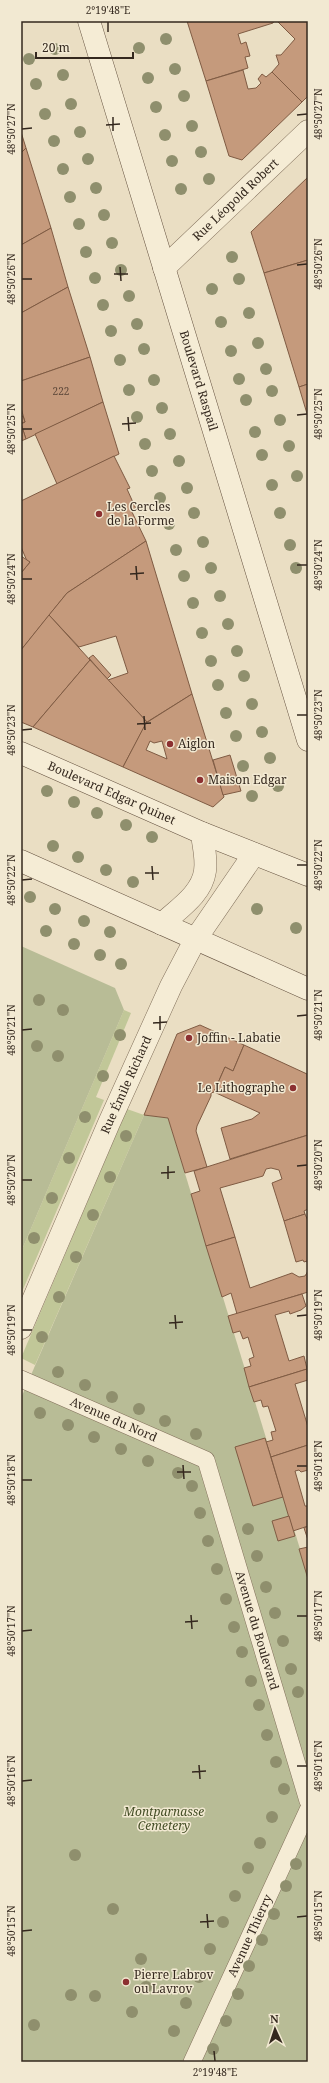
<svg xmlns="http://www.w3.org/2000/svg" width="329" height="2083" viewBox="0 0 329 2083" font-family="'Noto Serif',serif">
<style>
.green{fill:#c1c798}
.cemetery{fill:#b8bc96}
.building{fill:#c59a7c;stroke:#7f5b43;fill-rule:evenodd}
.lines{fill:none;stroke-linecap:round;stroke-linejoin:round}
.lane-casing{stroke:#82705b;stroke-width:18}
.street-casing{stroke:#82705b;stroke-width:23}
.secondary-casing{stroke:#64513f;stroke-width:23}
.lane{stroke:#f5ecd5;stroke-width:17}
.street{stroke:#f5ecd5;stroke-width:22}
.secondary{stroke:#f5ecd5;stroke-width:22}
.tree{fill:#8f8f6d}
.ticks{fill:none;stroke:#34281e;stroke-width:1.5}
.poi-dot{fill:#8c3031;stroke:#f2e9d2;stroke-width:1.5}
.labels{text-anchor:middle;stroke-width:3;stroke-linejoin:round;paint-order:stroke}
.number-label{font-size:10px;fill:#584436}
.street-label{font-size:12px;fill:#34281e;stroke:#f2e9d2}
.poi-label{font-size:12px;fill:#34281e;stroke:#f2e9d2;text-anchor:start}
.park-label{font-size:12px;font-style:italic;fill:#444e26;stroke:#f2e9d2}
.neatline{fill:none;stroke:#34281e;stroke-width:1.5}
.ticks-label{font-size:10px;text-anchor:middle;fill:#34281e}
</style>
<rect width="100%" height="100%" fill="#eadec3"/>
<!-- green -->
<g class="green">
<path d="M124,1010L131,1013L96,1097L104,1100L21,1294V1252Z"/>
<path d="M127,1109L144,1115L35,1365L21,1358Z"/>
</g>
<!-- cemetery -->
<g class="cemetery">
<path d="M21,946L115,988L124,1010L21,1252Z"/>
<path d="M144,1115L168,1118L308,1575V2062H21V1398Z"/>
</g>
<!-- building -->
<g class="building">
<path d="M187,21H274L273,23L238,34L241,44L246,42L250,56L245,57L248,68L206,81Z"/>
<path d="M277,21H308V96L302,102L272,72L279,64L276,55H281L295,39Z"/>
<path d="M243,70L248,89L256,88L261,83L258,79L262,74L266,77L272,72L302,102L242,160L229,156L206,81Z"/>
<path d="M21,132L26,148L21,153Z"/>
<path d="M26,148L51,228L21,245V153Z"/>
<path d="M308,177V260L264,273L251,232Z"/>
<path d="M51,228L68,287L21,313V245Z"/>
<path d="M308,260V384L299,387L264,273Z"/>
<path d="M68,287L90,357L21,381V313Z"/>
<path d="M90,357L103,402L26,439L21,424L25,422L21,408V381Z"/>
<path d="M308,384V417L299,387Z"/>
<path d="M103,402L119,454L57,484L35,434Z"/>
<path d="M21,416H23L25,422L21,423Z"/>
<path d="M21,424L26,439L21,441Z"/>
<path d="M114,456L130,488L127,489L136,509L131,510L146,541L67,593L21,650V573L30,562L27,561L21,547V501Z"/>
<path d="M146,541L192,694L147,722L108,680L128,673L116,636L79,647L49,615L67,593Z"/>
<path d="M21,556L30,562L21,573Z"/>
<path d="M49,615L90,660L33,727L21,722V650Z"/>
<path d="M93,655L111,675L107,679L89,658Z"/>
<path d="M90,660L147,722L123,767L33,727Z"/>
<path d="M192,694L224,797L213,807L123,767L146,723ZM150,741L154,743L162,741L167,759L146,750Z"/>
<path d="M230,755L241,791L223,795L213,760Z"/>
<path d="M200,1025L244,1045L233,1071L225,1067L214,1092L211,1093V1096L197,1126L196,1131L207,1167L185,1173L168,1118L144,1115L177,1034Z"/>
<path d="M244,1045L307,1074L308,1135L230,1159L221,1128L252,1119L260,1113L214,1092L225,1067L233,1071Z"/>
<path d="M308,1135V1209L304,1211L305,1214L284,1221L272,1183L282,1179L279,1170L271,1168L266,1169L263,1176L220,1188L235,1237L206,1246L191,1194L200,1191L194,1171Z"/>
<path d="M305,1214L308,1221V1266L307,1261L304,1262L303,1260L296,1262L284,1221Z"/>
<path d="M235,1237L250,1288L292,1273L299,1277L305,1276L308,1271V1292L237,1314L231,1293L222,1297L206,1246Z"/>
<path d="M302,1294L306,1306L301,1310L290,1314L289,1311L275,1315L289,1361L304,1356L307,1369L249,1387L244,1368L251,1366L249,1359L254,1357L248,1337L243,1339L240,1331L233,1333L228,1316Z"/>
<path d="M307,1369L308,1380L295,1384L308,1427V1445L271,1457L266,1442L273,1440L271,1432L276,1431L268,1406L263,1407L261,1400L254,1402L249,1387Z"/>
<path d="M265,1438L283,1497L253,1506L235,1447Z"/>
<path d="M308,1445V1470L301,1472L299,1470L295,1471L305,1506H308V1526L293,1531L271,1457Z"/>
<path d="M289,1516L295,1536L278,1541L272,1521Z"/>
<path d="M308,1526V1540L304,1528Z"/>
<path d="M308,1547V1579L299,1549Z"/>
</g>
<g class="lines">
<defs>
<g id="lane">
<path id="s1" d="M21,1379L206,1460L308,1801"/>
<path id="s2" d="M192,2062L308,1810"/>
</g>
<g id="street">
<path id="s3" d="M164,268L308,131"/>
<path d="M162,924C178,909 202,894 205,871C207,858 203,845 202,833"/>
<path id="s4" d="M21,1328L109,1123L171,986L195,940L254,854"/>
</g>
<g id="secondary">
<path id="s5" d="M89,21L308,740"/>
<path id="s6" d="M21,753L202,833L308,875"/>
<path d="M21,861L308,989"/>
</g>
</defs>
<!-- lane casing -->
<use href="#lane" class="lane-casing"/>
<!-- street casing -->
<use href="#street" class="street-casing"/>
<!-- secondary casing -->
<use href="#secondary" class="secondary-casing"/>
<!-- lane -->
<use href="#lane" class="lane"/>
<!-- street -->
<use href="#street" class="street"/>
<!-- secondary -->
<use href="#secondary" class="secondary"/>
</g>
<!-- trees -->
<g class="tree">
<circle cx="166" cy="39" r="6"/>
<circle cx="139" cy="48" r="6"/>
<circle cx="55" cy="49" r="6"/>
<circle cx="29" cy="59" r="6"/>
<circle cx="175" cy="69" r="6"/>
<circle cx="63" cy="75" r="6"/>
<circle cx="148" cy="78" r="6"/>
<circle cx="36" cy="84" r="6"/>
<circle cx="184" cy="96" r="6"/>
<circle cx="71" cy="104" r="6"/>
<circle cx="156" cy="107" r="6"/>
<circle cx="45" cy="114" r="6"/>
<circle cx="192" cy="126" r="6"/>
<circle cx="80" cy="132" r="6"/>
<circle cx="165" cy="135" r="6"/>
<circle cx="54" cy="141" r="6"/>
<circle cx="201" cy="152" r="6"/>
<circle cx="88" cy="159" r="6"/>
<circle cx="172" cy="161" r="6"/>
<circle cx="63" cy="169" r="6"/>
<circle cx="209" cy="179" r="6"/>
<circle cx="96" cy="188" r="6"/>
<circle cx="181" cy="189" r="6"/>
<circle cx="70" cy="197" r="6"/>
<circle cx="104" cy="215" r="6"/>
<circle cx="79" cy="224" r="6"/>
<circle cx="112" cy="243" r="6"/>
<circle cx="86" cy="252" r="6"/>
<circle cx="232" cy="257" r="6"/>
<circle cx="121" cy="270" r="6"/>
<circle cx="95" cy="278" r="6"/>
<circle cx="239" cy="279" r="6"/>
<circle cx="212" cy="289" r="6"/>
<circle cx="129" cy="296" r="6"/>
<circle cx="103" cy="305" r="6"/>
<circle cx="249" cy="313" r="6"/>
<circle cx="221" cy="322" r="6"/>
<circle cx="137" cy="324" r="6"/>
<circle cx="111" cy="331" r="6"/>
<circle cx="258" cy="343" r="6"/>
<circle cx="144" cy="349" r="6"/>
<circle cx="231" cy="351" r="6"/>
<circle cx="120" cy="360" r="6"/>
<circle cx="266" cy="369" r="6"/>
<circle cx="239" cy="379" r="6"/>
<circle cx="154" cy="380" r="6"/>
<circle cx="129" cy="390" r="6"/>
<circle cx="272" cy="391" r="6"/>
<circle cx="246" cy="400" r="6"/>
<circle cx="162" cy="408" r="6"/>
<circle cx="137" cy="417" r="6"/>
<circle cx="280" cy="420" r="6"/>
<circle cx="255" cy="432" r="6"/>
<circle cx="170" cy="434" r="6"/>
<circle cx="145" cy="444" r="6"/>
<circle cx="289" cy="446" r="6"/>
<circle cx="262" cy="455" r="6"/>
<circle cx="179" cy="461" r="6"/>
<circle cx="152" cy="471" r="6"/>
<circle cx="297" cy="476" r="6"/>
<circle cx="272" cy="485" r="6"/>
<circle cx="187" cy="488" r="6"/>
<circle cx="160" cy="498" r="6"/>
<circle cx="194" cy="513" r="6"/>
<circle cx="280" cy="513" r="6"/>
<circle cx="169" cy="524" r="6"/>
<circle cx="203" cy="542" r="6"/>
<circle cx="290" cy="545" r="6"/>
<circle cx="176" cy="550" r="6"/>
<circle cx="211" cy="568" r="6"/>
<circle cx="296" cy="568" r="6"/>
<circle cx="184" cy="576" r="6"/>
<circle cx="220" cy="596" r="6"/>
<circle cx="193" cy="603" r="6"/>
<circle cx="228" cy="624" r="6"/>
<circle cx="202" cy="633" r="6"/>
<circle cx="237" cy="651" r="6"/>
<circle cx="211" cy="661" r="6"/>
<circle cx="244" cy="676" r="6"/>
<circle cx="218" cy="685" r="6"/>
<circle cx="252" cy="704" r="6"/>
<circle cx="226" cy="713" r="6"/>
<circle cx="262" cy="732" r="6"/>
<circle cx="236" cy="736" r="6"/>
<circle cx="270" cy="758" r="6"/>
<circle cx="243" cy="766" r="6"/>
<circle cx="278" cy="786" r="6"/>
<circle cx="47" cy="791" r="6"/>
<circle cx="252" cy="796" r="6"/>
<circle cx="74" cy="802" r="6"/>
<circle cx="97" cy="813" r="6"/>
<circle cx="126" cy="825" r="6"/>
<circle cx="152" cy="837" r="6"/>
<circle cx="53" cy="846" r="6"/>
<circle cx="78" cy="857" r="6"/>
<circle cx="106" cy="870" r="6"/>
<circle cx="133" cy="882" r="6"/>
<circle cx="30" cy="897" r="6"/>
<circle cx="55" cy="909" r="6"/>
<circle cx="257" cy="909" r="6"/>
<circle cx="84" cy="921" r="6"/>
<circle cx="296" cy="928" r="6"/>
<circle cx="46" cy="931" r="6"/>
<circle cx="110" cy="932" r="6"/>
<circle cx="74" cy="944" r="6"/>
<circle cx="100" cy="955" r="6"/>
<circle cx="121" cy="964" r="6"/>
<circle cx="39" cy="1000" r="6"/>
<circle cx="63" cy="1010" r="6"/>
<circle cx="120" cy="1035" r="6"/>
<circle cx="37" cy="1046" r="6"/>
<circle cx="58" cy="1056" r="6"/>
<circle cx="103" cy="1076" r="6"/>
<circle cx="85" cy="1117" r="6"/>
<circle cx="126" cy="1136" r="6"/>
<circle cx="69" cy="1158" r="6"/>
<circle cx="110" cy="1177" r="6"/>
<circle cx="52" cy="1198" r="6"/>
<circle cx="93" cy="1215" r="6"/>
<circle cx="34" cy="1238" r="6"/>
<circle cx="76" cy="1257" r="6"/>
<circle cx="59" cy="1297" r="6"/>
<circle cx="42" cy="1337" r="6"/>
<circle cx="58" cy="1372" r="6"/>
<circle cx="85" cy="1385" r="6"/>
<circle cx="112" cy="1397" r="6"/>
<circle cx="139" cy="1409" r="6"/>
<circle cx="40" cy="1413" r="6"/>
<circle cx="165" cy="1421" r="6"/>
<circle cx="68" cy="1425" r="6"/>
<circle cx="196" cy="1434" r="6"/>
<circle cx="94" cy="1437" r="6"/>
<circle cx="121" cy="1449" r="6"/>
<circle cx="148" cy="1461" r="6"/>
<circle cx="178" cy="1473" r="6"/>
<circle cx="192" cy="1486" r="6"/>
<circle cx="200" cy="1513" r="6"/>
<circle cx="248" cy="1529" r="6"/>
<circle cx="208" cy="1541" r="6"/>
<circle cx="257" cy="1556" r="6"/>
<circle cx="217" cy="1569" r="6"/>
<circle cx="266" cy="1587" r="6"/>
<circle cx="226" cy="1599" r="6"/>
<circle cx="275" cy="1613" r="6"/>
<circle cx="234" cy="1627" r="6"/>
<circle cx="283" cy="1641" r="6"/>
<circle cx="242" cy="1652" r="6"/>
<circle cx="291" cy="1669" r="6"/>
<circle cx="251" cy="1681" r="6"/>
<circle cx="298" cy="1692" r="6"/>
<circle cx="259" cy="1705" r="6"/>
<circle cx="267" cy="1735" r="6"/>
<circle cx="276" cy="1762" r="6"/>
<circle cx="284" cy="1789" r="6"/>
<circle cx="272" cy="1817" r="6"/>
<circle cx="260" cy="1843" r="6"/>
<circle cx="75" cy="1855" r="6"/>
<circle cx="296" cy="1864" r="6"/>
<circle cx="248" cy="1868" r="6"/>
<circle cx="286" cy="1886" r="6"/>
<circle cx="235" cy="1896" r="6"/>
<circle cx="113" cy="1909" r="6"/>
<circle cx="274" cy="1914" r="6"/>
<circle cx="223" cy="1922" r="6"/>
<circle cx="262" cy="1940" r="6"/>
<circle cx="210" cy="1949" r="6"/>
<circle cx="141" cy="1959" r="6"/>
<circle cx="249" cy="1966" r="6"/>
<circle cx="199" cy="1977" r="6"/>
<circle cx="146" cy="1987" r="6"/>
<circle cx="238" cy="1994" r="6"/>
<circle cx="71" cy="1995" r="6"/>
<circle cx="95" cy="1996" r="6"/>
<circle cx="186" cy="2003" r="6"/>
<circle cx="132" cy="2012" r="6"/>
<circle cx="226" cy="2021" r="6"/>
<circle cx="34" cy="2025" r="6"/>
<circle cx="174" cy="2031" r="6"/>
<circle cx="213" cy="2049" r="6"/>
</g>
<!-- ticks -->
<path class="ticks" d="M108,22V32M297,115L307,114M113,117V131M106,125L120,124M22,129L32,128M297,265L307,264M120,267L121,281M114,274H128M22,279H32M297,415L307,414M128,417L129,431M122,424L136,423M22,429H32M297,565H307M136,566L137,580M130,574L144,573M22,579H32M297,715H307M144,716L145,730M137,724L151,723M22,730L32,729M297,865H307M152,866L153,880M145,873H159M22,880L32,879M160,1016V1030M297,1016L307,1015M153,1023L167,1022M22,1030L32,1029M168,1166V1179M297,1166L307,1165M161,1173L175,1172M22,1180H32M175,1315L176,1329M297,1316L307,1315M169,1323L183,1322M22,1330H32M183,1465L184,1479M297,1466H307M177,1472H191M22,1480H32M191,1615L192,1629M297,1616H307M185,1622L198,1621M22,1631L32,1630M199,1765L200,1779M297,1766H307M192,1772L206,1771M22,1781L32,1780M207,1914L208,1928M297,1917L307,1916M200,1922L214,1921M22,1931L32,1930M214,2051L215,2061"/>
<!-- markers -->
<g class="poi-dot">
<circle cx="99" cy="514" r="4"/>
<circle cx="170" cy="744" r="4"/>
<circle cx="200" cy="780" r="4"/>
<circle cx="189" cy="1038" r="4"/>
<circle cx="293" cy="1088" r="4"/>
<circle cx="126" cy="1982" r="4"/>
</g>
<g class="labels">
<!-- number labels -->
<g class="number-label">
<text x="61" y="395">222</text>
</g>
<!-- street labels -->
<g class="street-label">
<text dy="4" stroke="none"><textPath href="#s3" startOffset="99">Rue Léopold Robert</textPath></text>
<text dy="4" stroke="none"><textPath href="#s5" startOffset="376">Boulevard Raspail</textPath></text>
<text dy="4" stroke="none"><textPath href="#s6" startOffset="99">Boulevard Edgar Quinet</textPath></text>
<text dy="4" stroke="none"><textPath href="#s4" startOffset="265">Rue Émile Richard</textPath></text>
<text dy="4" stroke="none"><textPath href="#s1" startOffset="101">Avenue du Nord</textPath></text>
<text dy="4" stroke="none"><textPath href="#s1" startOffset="380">Avenue du Boulevard</textPath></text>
<text dy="4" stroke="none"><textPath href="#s2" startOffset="139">Avenue Thierry</textPath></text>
</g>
<!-- poi labels -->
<g class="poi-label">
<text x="107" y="511">Les Cercles<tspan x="107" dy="14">de la Forme</tspan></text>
<text x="178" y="748">Aiglon</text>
<text x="208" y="784">Maison Edgar</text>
<text x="197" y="1042">Joffin - Labatie</text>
<text x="285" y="1092" text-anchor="end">Le Lithographe</text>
<text x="134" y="1979">Pierre Labrov<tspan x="134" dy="14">ou Lavrov</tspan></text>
</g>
<!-- park labels -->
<g class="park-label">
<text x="164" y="1816">Montparnasse<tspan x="164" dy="14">Cemetery</tspan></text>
</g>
</g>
<!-- border -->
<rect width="329" height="2083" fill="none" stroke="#f2e9d2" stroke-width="44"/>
<!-- north arrow -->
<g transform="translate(275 2029) rotate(357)" stroke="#f2e9d2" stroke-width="3" paint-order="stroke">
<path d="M0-3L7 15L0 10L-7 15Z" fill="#34281e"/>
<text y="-6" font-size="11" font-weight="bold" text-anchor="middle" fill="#34281e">N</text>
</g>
<!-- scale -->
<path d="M36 52v6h97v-6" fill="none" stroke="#34281e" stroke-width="2"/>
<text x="42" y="52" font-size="12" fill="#34281e" stroke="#f2e9d2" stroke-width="3" paint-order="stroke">20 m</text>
<rect x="22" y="22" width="285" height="2039" class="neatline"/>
<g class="ticks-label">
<text x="108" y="14">2°19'48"E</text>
<text transform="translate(318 114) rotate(-90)" y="4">48°50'27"N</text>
<text transform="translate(11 129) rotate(-90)" y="4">48°50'27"N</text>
<text transform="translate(318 264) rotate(-90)" y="4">48°50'26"N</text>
<text transform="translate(11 279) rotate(-90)" y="4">48°50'26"N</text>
<text transform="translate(318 414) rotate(-90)" y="4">48°50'25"N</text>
<text transform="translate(11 429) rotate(-90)" y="4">48°50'25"N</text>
<text transform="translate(318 565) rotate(-90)" y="4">48°50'24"N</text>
<text transform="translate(11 579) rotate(-90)" y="4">48°50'24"N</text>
<text transform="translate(318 715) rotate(-90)" y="4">48°50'23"N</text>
<text transform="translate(11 730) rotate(-90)" y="4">48°50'23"N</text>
<text transform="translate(318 865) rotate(-90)" y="4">48°50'22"N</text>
<text transform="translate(11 880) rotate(-90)" y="4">48°50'22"N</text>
<text transform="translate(318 1015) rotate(-90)" y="4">48°50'21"N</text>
<text transform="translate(11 1030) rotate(-90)" y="4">48°50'21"N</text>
<text transform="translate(318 1165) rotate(-90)" y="4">48°50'20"N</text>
<text transform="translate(11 1180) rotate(-90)" y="4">48°50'20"N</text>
<text transform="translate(318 1315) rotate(-90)" y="4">48°50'19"N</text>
<text transform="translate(11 1330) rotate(-90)" y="4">48°50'19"N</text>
<text transform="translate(318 1466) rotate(-90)" y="4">48°50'18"N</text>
<text transform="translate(11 1480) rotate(-90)" y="4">48°50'18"N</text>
<text transform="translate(318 1616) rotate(-90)" y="4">48°50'17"N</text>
<text transform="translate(11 1631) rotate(-90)" y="4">48°50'17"N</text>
<text transform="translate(318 1766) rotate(-90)" y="4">48°50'16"N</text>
<text transform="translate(11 1781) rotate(-90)" y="4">48°50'16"N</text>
<text transform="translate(318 1916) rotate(-90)" y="4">48°50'15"N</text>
<text transform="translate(11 1931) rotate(-90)" y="4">48°50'15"N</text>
<text x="215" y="2076">2°19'48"E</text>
</g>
</svg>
